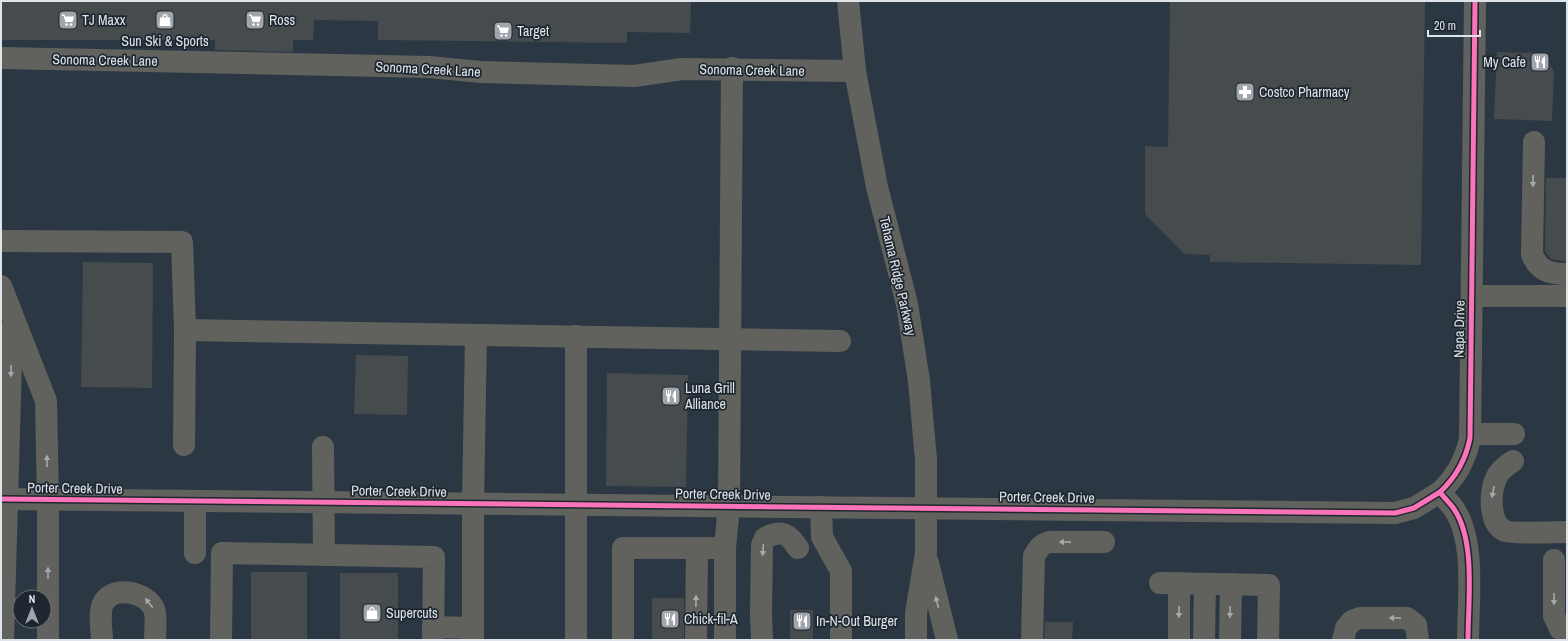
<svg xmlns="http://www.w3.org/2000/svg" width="1568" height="641" viewBox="0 0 1568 641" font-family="'Archivo Narrow',sans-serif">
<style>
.built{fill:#2b3844;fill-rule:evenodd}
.building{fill:#464b4e}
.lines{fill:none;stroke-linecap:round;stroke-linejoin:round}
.minor{stroke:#61625d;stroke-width:22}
.cycleway-casing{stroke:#1e272f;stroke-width:8}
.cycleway{stroke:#fb73b8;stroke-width:5}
.oneway{fill:#a6aaab}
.labels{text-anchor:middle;stroke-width:3.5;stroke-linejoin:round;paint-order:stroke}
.poi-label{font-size:14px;fill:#dee4ea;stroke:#1e272f;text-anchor:start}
.street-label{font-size:14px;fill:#dee4ea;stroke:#1e272f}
</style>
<rect width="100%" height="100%" fill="#2c3136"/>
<!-- built -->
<path class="built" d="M1,1H1567V640H1ZM20,597H44V621H20Z"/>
<!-- building -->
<g class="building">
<path d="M1,1H691L690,33L627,32V43L378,40V21L314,20L313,40H293V52L215,50V40H1Z"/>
<path d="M1170,1H1425L1421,265L1210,262V255L1184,254L1145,214V146L1168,147Z"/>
<path d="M1497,52L1543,53L1554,71L1552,121L1494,119Z"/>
<path d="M1546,178H1567V262L1551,259L1545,251Z"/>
<path d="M83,262L153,263L152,388L81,387Z"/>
<path d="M356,355L408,356L407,415L354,414Z"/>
<path d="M607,373L688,375L686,487L606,486Z"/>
<rect x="251" y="572" width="56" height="68"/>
<rect x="340" y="573" width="58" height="67"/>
<rect x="652" y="598" width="32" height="42"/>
<rect x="790" y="610" width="23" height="30"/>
<path d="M1045,622H1073L1072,640H1044Z"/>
</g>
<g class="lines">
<!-- minor -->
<g class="minor">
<path d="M848,1L855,71L877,187L907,304L919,381L926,460V553L916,613V640"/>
<path d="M1,58L429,67L481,72L634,76L682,69L855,71"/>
<path d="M1534,142L1532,254C1538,271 1550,274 1567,274"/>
<path d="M1,241L182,242L185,330L184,445"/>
<path d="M1,286L46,401L48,500V640"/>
<path d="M1472,296H1567"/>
<path d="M185,330L840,341"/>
<path d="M576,336V640"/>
<path d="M1470,434H1514"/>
<path d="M323,447L324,555"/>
<path d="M1513,461C1506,466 1498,471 1495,481C1490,494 1489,524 1505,531C1513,534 1556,532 1567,532"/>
<path d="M1,499L1395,513L1414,508L1440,492"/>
<path d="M821,507L822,537L841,571V640"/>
<path d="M195,553V501"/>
<path d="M1554,560V616L1560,629L1567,630"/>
<path d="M928,563L947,640"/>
<path d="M1160,583L1269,585L1268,640"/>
<path d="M433,627L473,628"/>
<path d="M762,638L761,616L762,545L765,538C783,529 788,534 798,548"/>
<path d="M3,640L12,327"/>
<path d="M102,640C102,630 98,611 104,602C114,585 147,592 154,609C157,617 155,631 155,640"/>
<path d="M221,640L222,553L434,557L433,640"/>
<path d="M473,640V504L476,335"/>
<path d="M623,640V548H725"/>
<path d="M696,640L697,548"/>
<path d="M725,640V548L729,506L732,68"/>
<path d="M1032,640L1034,556C1038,549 1041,544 1050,542H1104"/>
<path d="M1179,640V583"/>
<path d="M1204,640L1205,584"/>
<path d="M1230,640L1231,584"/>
<path d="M1343,640L1346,628L1352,621L1360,618H1407L1416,625L1418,640"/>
<path d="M1468,640C1468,602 1476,541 1454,509C1450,503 1444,498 1440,492C1455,478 1466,459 1470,438L1475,1"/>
</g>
<defs>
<g id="cycleway">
<path d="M1,499L1395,513L1414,508L1440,492"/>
<path d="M1468,640C1468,602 1476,541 1454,509C1450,503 1444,498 1440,492C1455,478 1466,459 1470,438L1475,1"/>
</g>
</defs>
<!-- cycleway casing -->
<use href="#cycleway" class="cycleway-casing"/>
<!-- cycleway -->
<use href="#cycleway" class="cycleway"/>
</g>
<!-- one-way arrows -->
<defs><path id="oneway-solid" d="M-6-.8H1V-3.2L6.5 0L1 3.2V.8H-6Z"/></defs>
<g class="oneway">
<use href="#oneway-solid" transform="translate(1533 181) rotate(91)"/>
<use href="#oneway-solid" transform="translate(11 371) rotate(91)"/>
<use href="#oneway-solid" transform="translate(47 461) rotate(-91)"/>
<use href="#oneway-solid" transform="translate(1493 492) rotate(100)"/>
<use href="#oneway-solid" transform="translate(1065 542) rotate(-179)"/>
<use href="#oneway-solid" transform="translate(763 550) rotate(94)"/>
<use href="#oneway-solid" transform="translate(48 573) rotate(-90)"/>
<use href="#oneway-solid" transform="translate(1554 599) rotate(90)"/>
<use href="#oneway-solid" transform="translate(696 601) rotate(-89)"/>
<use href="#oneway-solid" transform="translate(937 602) rotate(-104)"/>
<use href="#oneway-solid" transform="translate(149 603) rotate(-128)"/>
<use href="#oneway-solid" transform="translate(1179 612) rotate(91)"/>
<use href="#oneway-solid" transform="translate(1230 612) rotate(91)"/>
<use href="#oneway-solid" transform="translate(1395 618) rotate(-180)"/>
</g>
<!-- icons -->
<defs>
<symbol id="supermarket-square" viewBox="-11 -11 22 22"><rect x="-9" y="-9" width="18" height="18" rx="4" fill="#a0a5ab" stroke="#1e272f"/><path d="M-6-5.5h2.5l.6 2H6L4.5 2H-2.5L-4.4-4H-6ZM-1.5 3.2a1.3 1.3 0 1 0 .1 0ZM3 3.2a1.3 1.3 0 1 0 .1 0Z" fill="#fff"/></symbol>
<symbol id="shop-square" viewBox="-11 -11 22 22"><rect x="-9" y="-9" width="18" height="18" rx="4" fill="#a0a5ab" stroke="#1e272f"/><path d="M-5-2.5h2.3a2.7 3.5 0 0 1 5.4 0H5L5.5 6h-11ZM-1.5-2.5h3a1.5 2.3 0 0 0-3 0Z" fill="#fff"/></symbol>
<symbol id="restaurant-square" viewBox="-11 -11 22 22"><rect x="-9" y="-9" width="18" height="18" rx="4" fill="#a0a5ab" stroke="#1e272f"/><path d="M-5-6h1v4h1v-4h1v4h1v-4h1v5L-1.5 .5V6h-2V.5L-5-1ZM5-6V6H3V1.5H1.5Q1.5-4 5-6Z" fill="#fff"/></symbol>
<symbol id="pharmacy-square" viewBox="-11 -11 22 22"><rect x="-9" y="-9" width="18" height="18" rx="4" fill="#a0a5ab" stroke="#1e272f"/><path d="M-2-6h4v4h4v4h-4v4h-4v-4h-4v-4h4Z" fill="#fff"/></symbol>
</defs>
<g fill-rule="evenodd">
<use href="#supermarket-square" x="57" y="9" width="22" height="22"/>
<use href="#shop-square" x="154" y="9" width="22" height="22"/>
<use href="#supermarket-square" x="244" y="9" width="22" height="22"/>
<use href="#supermarket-square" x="492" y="20" width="22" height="22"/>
<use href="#restaurant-square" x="1529" y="51" width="22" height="22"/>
<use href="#pharmacy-square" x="1234" y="81" width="22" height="22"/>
<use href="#restaurant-square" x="660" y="385" width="22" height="22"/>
<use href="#shop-square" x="361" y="602" width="22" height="22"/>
<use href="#restaurant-square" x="659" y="608" width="22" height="22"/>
<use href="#restaurant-square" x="791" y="610" width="22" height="22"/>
</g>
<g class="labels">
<!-- poi labels -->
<g class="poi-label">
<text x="82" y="25">TJ Maxx</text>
<text x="269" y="25">Ross</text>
<text x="517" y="36">Target</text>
<text x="165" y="46" text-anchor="middle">Sun Ski &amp; Sports</text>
<text x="1526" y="67" text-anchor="end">My Cafe</text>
<text x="1259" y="97">Costco Pharmacy</text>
<text x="685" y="393">Luna Grill<tspan x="685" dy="16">Alliance</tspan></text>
<text x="386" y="618">Supercuts</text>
<text x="684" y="624">Chick-fil-A</text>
<text x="816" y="626">In-N-Out Burger</text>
</g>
<!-- street labels -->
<g class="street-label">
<text transform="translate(105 60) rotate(1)" y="5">Sonoma Creek Lane</text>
<text transform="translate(428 69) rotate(3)" y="5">Sonoma Creek Lane</text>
<text transform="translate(752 70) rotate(1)" y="5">Sonoma Creek Lane</text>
<text transform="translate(898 276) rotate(77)" y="5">Tehama Ridge Parkway</text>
<text transform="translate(1459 329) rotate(-89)" y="5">Napa Drive</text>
<text transform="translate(75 488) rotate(1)" y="5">Porter Creek Drive</text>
<text transform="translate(399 491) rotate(1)" y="5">Porter Creek Drive</text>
<text transform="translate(723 494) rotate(1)" y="5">Porter Creek Drive</text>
<text transform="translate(1047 497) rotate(1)" y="5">Porter Creek Drive</text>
</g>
</g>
<!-- border -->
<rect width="1568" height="641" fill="none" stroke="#dee4ea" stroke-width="4"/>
<!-- north arrow -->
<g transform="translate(32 609)"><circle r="19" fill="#1e272f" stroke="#6b737a"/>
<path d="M0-3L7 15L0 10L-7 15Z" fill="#a0a5ab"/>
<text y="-6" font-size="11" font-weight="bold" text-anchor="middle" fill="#dee4ea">N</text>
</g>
<!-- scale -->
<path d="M1428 30v6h52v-6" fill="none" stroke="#dee4ea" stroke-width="2"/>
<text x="1434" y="30" font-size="12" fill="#dee4ea" stroke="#1e272f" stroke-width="3" paint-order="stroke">20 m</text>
</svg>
